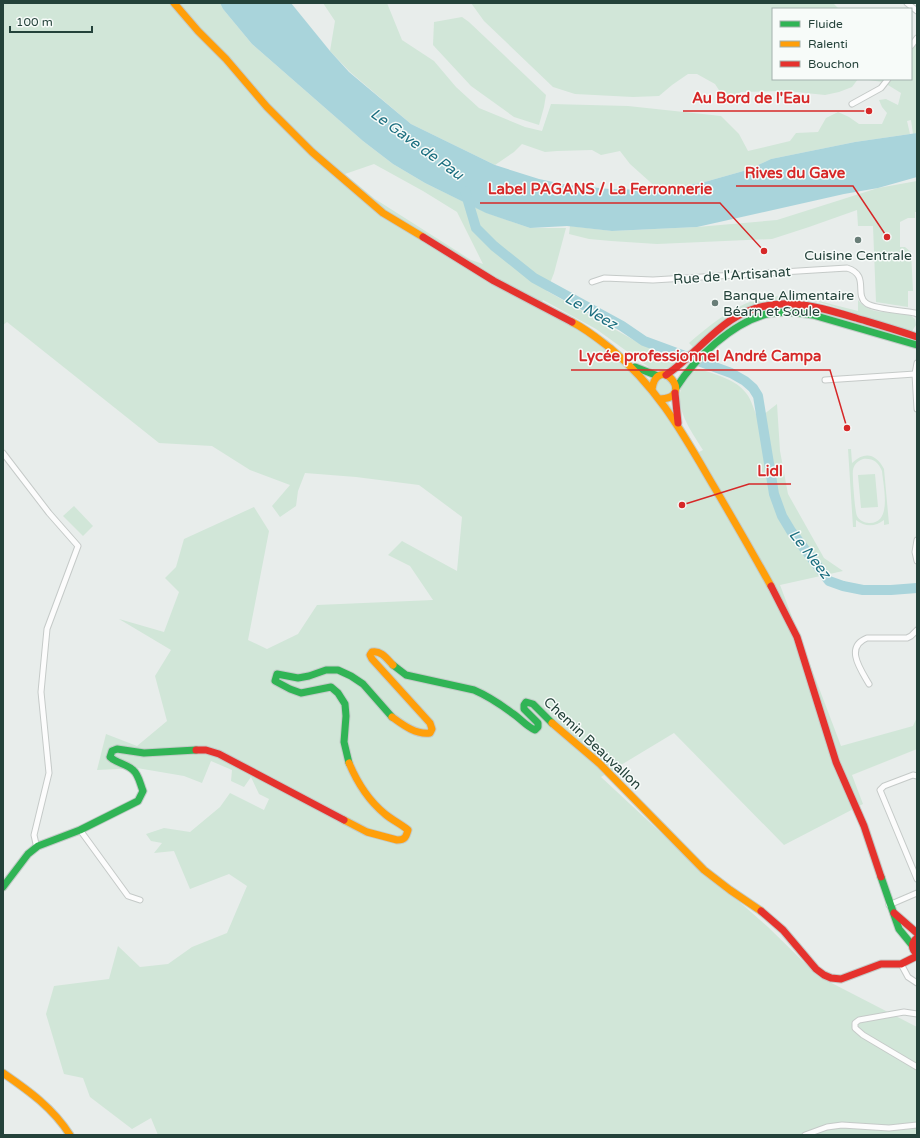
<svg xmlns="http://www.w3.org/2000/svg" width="920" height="1138" viewBox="0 0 920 1138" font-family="'Varela Round',sans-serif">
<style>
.green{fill:#d1e6d8;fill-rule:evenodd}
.water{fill:#a9d4db}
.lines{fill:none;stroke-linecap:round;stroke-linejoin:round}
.river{stroke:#a9d4db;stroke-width:10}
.street-casing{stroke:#c5cac8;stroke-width:7}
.fast-casing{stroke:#c3cbc8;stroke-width:9}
.slow-casing{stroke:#c3cbc8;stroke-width:9}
.jam-casing{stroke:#c3cbc8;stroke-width:9}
.street{stroke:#fcfcfc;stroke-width:5}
.fast{stroke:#30b455;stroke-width:7}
.slow{stroke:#ff9f0a;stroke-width:7}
.jam{stroke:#e5322d;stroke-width:7}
.poi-dot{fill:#697e78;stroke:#f7fbf9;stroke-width:1.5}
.labels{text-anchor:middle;stroke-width:3;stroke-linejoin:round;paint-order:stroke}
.poi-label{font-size:14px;fill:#24423a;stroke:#f7fbf9}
.street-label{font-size:14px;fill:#24423a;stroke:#f7fbf9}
.water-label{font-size:15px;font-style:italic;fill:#1c6f80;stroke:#f7fbf9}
.leader{fill:none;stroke:#d62828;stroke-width:1.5}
.callout-dot{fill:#d62828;stroke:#f7fbf9;stroke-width:1.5}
.callout-label{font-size:15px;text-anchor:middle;font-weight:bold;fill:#d62828;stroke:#f7fbf9;stroke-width:3;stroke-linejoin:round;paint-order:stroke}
</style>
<rect width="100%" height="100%" fill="#e8edeb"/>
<!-- green -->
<g class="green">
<path d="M3,3H220L223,9L252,44L363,141L393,164L425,183L487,213L530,228H566L554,273L547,291L639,343L682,359C671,368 663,372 650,368L596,329L543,300L540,305L558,316L656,384L659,380L664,379L671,383V391L664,395L699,452L703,450C691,430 671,405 684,381C688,376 693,372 698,369C713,373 737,380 746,393C752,400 754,411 758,419L777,404L780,451L788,494L824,558L843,571L780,585L841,746L913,726L917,717V749L852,775L863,804L784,845L674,733L601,777L659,831L768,927L818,976L917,1027V1135H158L151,1118L132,1129L90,1097L83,1078L64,1074L46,1014L54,986L109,979L118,946L140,967L168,964L192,947L227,933L247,886L229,874L190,889L174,851L154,853L162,843L151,841L146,834L164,828L190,832L220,807L230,793L264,810L269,799L259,794L251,777L244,787L231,781L232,770L211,761L202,783L184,776L137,768L97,770L106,734L137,746L167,721L155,676L171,650L119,619L164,632L179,592L165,578L176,567L184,539L254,507L269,531L248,640L267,649L298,634L317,605L433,600L410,566L388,555L402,541L457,571L462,517L419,485L356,477L305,473L298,491L296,506L280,517L272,506L290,485L250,470L212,446L159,443L7,322L3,325ZM374,164L423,191L457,212L483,264L471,260L375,199L345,174Z"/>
<path d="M323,3H387L402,40L434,61L456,87L479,108L525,127L542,131L551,104L628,106L721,116L739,134L748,151L790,141L796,133L818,132L826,118L838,112L849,117L859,124H882L887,113L882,107L879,100L886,99L898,105L901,93L883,82L861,79H911V45L914,47L917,43V133L913,134L911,120L907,121L910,134L855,142L771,159L747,170L701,183L659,190L630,164L620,151L601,155L592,150L557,151L545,152L522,144L514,152L495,165L411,124L350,72L330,51L335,21Z"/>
<path d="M471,3H833L839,9H773V79H858L852,87L839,92L825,95L787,91L741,92L726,101L715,84L697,74H688L672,85L659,96L633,97L575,94L553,87L484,21Z"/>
<path d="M462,17L469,22L546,95L544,107L539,125L514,117L471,86L433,45L434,22Z"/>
<path d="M917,181V212H915V218H908L900,222V247H905L911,252L913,291H908V307L876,302L873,226H858L857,210L809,227L772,239L657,244L611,241L589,239L569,234L570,226L612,231L697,227L777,220L878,188Z"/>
<path d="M780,296L811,299L858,311V300C871,317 892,310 910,315L915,319L916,325L912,331C894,325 875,320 857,314C838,308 820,301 801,299C758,295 722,318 694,348L689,343C709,326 730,308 755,300C763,298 772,297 780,296Z"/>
<path d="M848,449H851L852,463C865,451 876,454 884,469L889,524L884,525V520C875,527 865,527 856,520V527H853ZM863,459C873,458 878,462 882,471C883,485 893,524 869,523C864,523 859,520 857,516C855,513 852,474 853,470C854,464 858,461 863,459Z"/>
<path d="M875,474L878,507L861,508L858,475Z"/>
<path d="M74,506L93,526L83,536L63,516Z"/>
</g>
<!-- water -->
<path class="water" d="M220,3H291L330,51L349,72L411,124L495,165L539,179L568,185L610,189L659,190L701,183L747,170L771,159L855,142L917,133V177L878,188L844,194L697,227L612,231L567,226L530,228L486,213L425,183L393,164L363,141L252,44L223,9Z"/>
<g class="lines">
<!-- river -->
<path class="river" d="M465,191L476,228L494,246L534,278L622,326L644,341L731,373L745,381L753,388L758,396L774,494L782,516L791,531L829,581L843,586L863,590H891L917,588"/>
<defs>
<g id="street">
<path d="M907,3L917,11"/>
<path d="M911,46L917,38"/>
<path d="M852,104L881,88L888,79"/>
<path d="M592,282L604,278L653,280L847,268C870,275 854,294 866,303C873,309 905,311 915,313L917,314"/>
<path d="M917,363L915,374L917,409"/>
<path d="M825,380L915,374"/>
<path d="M3,453L49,513L78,546L47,629L41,692L49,773L34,835L36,844L38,846"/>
<path d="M917,540L915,552L917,561"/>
<path d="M869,684C861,670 844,647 867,638H907L911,636L917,630"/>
<path d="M917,776L913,775L884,786L880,790L917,879"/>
<path d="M80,830L128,896L140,900"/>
<path d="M889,905L917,893"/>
<path d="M901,964L908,977L917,983"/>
<path d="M917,1014L904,1012L859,1020L855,1023V1028L863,1035L917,1067"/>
<path d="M805,1135L827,1127L842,1125L889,1128L917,1125"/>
</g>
<g id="fast">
<path d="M635,367L658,376"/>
<path d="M676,388C695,358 732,323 767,314C782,311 797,312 813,315L917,345"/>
<path d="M393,665L406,675L474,690C488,696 500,704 512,713C520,718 526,726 535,730L538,727V723L524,709V705L526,702L533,704L552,723"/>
<path d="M349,763L344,742L346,716L345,704L338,693L331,687L301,693L290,689L275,681L277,674L298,678L309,676L326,670H338L351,676L363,684L392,717"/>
<path d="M881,877L899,929L912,945"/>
<path d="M3,887L28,854L38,846L80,830L138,801L143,791C140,784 139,775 133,770C127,764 116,763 110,757L112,751L117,749L144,753L196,750"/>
</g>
<g id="slow">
<path d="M174,3L198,31L226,59L267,107L312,152L383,213L423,237"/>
<path d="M572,322C586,329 597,338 610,348C658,388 682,432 713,485C733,519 752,552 771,586"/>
<path d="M652,389C658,352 697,398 660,399"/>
<path d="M392,717C403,725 416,735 430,733L432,729L430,723L372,659L370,655L372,652C381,650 387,659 393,665"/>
<path d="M552,723L600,764L704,870L730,890L761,911"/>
<path d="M344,820L367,832L397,840C405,840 406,837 408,830C401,824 392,820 385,814C369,801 357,782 349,763"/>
<path d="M3,1073C29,1091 53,1108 70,1135"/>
</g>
<g id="jam">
<path d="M423,237L494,281L572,322"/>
<path d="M666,375C690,359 707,336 731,320C773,293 812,305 856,318C876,324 897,330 917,337"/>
<path d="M675,393L678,423"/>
<path d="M771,586L797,637L836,762L864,826L881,877"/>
<path d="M196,750H206L219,754L344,820"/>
<path d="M761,911L783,930L816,969L824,975L831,978L841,979L881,964H901L917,956"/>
<path d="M894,913L917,933"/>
<path d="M917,938C911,943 911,949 917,954"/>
</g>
</defs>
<!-- street casing -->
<use href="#street" class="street-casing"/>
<!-- fast casing -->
<use href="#fast" class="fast-casing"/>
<!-- slow casing -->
<use href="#slow" class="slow-casing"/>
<!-- jam casing -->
<use href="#jam" class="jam-casing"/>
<!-- street -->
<use href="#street" class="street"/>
<!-- fast -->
<use href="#fast" class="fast"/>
<!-- slow -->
<use href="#slow" class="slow"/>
<!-- jam -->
<use href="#jam" class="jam"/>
</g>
<!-- markers -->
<g class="poi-dot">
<circle cx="858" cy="240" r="4"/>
<circle cx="715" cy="303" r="4"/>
</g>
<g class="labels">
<!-- poi labels -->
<g class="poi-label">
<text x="858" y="260">Cuisine Centrale</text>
<text x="723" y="300" text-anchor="start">Banque Alimentaire<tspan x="723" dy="16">Béarn et Soule</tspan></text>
</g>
<!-- street labels -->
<g class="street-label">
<text transform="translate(732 275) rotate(-4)" y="5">Rue de l'Artisanat</text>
<text transform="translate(593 743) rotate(43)" y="5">Chemin Beauvallon</text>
</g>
<!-- water labels -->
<g class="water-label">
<text transform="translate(417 144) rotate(36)" y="5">Le Gave de Pau</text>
<text transform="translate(591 311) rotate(30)" y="5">Le Neez</text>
<text transform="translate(810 554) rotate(52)" y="5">Le Neez</text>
</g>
</g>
<!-- callouts -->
<path class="leader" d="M869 111L818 111H683M887 237L853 186H736M764 251L720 203H480M847 428L830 370H571M682 505L749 484H791"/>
<g class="callout-dot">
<circle cx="869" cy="111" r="4"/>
<circle cx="887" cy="237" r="4"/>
<circle cx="764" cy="251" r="4"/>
<circle cx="847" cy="428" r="4"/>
<circle cx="682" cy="505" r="4"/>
</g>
<g class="callout-label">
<text x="751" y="103">Au Bord de l'Eau</text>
<text x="795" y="178">Rives du Gave</text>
<text x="600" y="194">Label PAGANS / La Ferronnerie</text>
<text x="700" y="361">Lycée professionnel André Campa</text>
<text x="770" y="476">Lidl</text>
</g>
<!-- border -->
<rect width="920" height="1138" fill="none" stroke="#24423a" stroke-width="8"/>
<!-- legend -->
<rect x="772" y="8" width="140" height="72" fill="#f7fbf9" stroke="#a3b1ad"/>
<rect x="780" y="21" width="20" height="6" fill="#30b455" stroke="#a3b1ad"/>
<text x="808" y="28" font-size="12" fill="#24423a">Fluide</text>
<rect x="780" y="41" width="20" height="6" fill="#ff9f0a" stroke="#a3b1ad"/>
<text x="808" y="48" font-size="12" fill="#24423a">Ralenti</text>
<rect x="780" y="61" width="20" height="6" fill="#e5322d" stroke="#a3b1ad"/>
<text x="808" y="68" font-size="12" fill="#24423a">Bouchon</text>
<!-- scale -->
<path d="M10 26v6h82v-6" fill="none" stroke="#24423a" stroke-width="2"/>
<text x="16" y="26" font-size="12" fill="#24423a" stroke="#f7fbf9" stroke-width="3" paint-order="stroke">100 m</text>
</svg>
